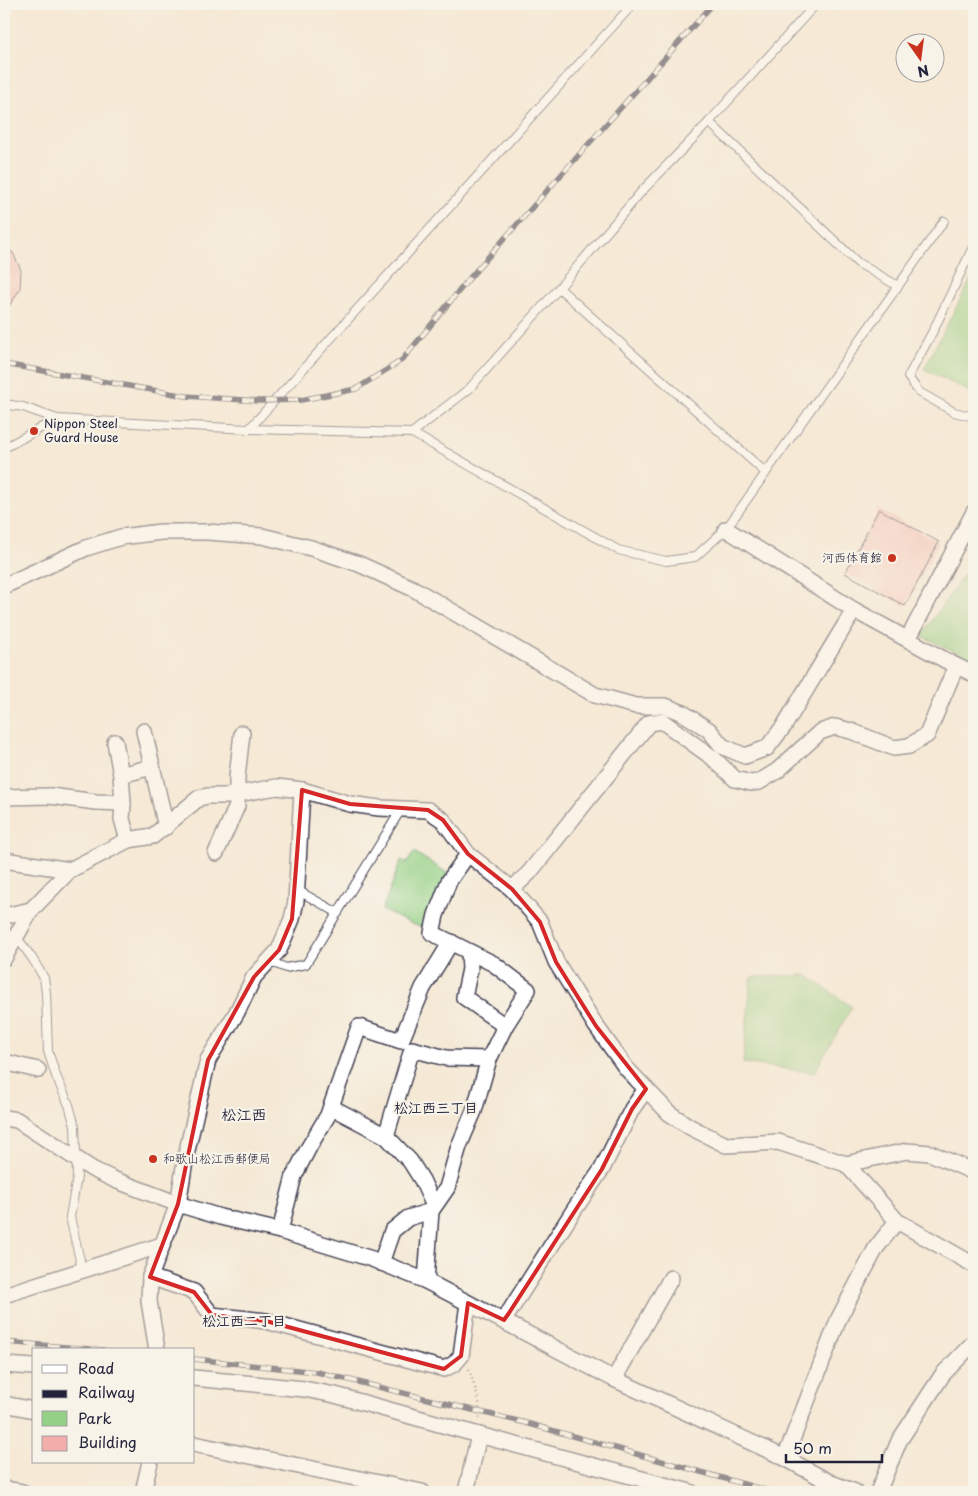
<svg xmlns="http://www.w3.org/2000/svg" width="978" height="1496" viewBox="0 0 978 1496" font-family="'Playpen Sans','Klee One',sans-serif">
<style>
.green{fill:#94d187;stroke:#5b7a61}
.building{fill:#f3aeab}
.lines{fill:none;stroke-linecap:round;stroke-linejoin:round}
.lane-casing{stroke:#424052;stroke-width:10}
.street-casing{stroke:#424052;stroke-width:18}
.path{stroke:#424052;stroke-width:2.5;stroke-dasharray:1 4;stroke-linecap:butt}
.lane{stroke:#fff;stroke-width:8}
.street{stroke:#fff;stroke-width:15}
.rail-casing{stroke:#22223b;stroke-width:5.5}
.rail{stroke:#f7f3e8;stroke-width:4;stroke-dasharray:11;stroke-linecap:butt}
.marked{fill:none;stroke:#d62828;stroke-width:4;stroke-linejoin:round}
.poi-dot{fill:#c8321e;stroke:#f7f3e8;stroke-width:2}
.labels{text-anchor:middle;stroke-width:4.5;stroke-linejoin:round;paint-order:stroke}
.poi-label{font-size:12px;fill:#22223b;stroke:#f7f3e8;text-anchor:start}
.neighbourhood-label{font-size:14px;font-weight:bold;fill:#22223b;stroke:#f7f3e8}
.quarter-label{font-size:15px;font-weight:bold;fill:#22223b;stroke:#f7f3e8}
</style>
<rect width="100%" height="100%" fill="#f7f3e8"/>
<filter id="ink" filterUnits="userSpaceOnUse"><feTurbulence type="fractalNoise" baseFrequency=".02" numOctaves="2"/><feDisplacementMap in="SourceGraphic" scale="10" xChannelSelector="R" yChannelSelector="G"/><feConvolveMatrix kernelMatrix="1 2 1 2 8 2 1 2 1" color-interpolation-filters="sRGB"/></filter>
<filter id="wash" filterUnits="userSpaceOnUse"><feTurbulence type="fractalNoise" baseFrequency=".0096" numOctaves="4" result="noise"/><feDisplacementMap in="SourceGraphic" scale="20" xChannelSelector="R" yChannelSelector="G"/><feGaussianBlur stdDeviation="1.12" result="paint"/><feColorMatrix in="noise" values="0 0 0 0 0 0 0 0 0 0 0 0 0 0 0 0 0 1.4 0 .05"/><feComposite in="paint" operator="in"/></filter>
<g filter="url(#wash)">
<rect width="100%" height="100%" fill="#f5e9d6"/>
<!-- green -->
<g class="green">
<path d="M974,273V394L924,369Z"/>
<path d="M974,560V660L921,636Z"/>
<path d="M414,852L449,874L426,928L414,925L382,910L401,860L407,863Z"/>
<path d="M806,975L852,1007L814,1073L743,1063L751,977Z"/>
</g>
<g id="blocks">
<!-- building -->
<g class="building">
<path d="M4,247L13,253L21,270L20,289L4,314Z"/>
<path d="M879,509L939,542L905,606L845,573Z"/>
</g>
</g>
</g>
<g filter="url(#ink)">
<use href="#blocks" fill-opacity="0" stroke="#424052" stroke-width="1"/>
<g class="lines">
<defs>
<g id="lane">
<path d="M709,122L858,263L898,286"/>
<path d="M974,245L934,329L908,377L919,392L954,412L974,417"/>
<path d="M559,288L766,473"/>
<path d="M4,404L23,407L57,419L249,429L412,433L618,550L666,561L695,557L726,529L944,221"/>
<path d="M249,429L633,4"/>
<path d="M412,433L469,389L559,288L642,191L709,122L816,4"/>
<path d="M4,448L57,419"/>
<path d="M297,890L338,913"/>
<path d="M16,936L32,958L44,978L46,993L48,1051L56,1076L69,1105L75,1126L77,1177L70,1217L82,1269"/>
<path d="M269,961L286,968L306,964L402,808"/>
</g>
<g id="street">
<path d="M726,529L854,610L956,666L974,674"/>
<path d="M4,586L86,548L121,537L161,532H207L262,536L311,548L359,564L414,589L595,695L636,706H665L683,713L709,730L722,746L745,756L767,748L784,726L854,610"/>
<path d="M908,639L974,512"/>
<path d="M144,731L166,827"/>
<path d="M115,742L121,775L123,803L122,819L128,840"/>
<path d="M121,775L152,767"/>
<path d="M4,797L50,796L96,802L123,803"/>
<path d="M216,853L237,806V777L242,733"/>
<path d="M4,860L70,870"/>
<path d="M512,889L529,873L649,723L662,721L713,758L735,779L751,783L759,782L777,771L820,732L835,727L851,731L894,748L909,746L927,735L956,666"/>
<path d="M4,916L31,910"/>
<path d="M469,952L470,969L464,997L505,1026"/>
<path d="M4,958L31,910L70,870L128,840L153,836L199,798L208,796H227L277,787L302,790L350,804L379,808L428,810L443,820L468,854L512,889L540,922L556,962L596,1026L626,1068L669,1113L690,1127L726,1145L778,1142L846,1164L897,1221L974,1265"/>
<path d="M4,1062L38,1070"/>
<path d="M331,1107L386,1136L410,1161L422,1180L434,1206"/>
<path d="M4,1118L17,1120L92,1169L115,1180L178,1204L220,1217L280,1231L372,1259L426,1281L614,1379L785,1458L831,1483L855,1492"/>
<path d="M386,1136L412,1049L446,1058L489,1059"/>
<path d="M846,1164L907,1151L930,1153L974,1172"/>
<path d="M280,1231L294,1176L309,1147L328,1115L359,1027L401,1041L423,988L451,942"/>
<path d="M381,1263L392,1231L408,1218L431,1211"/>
<path d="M150,1277L194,1292L212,1315L266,1321L444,1369L454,1364L461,1356L468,1303"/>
<path d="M426,1281L431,1211L447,1188L459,1146L474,1111L489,1059L505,1026L528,990L494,964L432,933L436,915L449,881L468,854"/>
<path d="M4,1295L162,1245"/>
<path d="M504,1320L574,1210L602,1169L632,1109L646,1089"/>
<path d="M157,1350L149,1301L150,1277L178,1204L186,1155L208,1060L237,1012L254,977L279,950L292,919L296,901L302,790"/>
<path d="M4,1365L34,1367"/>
<path d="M194,1378L304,1389L335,1395L479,1435L690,1492"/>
<path d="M614,1379L671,1278"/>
<path d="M4,1404L34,1410"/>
<path d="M194,1444L422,1492"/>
<path d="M785,1458L839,1318L876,1248L897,1221"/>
<path d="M4,1489L22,1492"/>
<path d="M143,1492L150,1462"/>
<path d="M466,1492L479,1435"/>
<path d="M878,1492L899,1441L943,1374L974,1342"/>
</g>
</defs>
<!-- lane casing -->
<use href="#lane" class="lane-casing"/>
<!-- street casing -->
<use href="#street" class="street-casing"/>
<!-- path -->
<path class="path" d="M469,1369L479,1401L480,1422"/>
<!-- lane -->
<use href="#lane" class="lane"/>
<!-- street -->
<use href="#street" class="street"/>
<defs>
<g id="rail">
<path d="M4,364L186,396L259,401L301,400L356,389L402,360L473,274L713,4"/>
<path d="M4,1342L103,1350"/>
<path d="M194,1359L317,1372L526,1423L772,1492"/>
</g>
</defs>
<!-- rail casing -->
<use href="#rail" class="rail-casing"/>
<!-- rail -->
<use href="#rail" class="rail"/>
</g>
</g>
<!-- marked area -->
<path d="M0 0H978V1496H0ZM302,790L350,804L428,810L443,820L468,854L512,889L540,922L556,962L596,1026L646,1089L632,1109L602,1169L509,1313L504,1320L468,1303L461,1356L444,1369L266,1321L212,1315L194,1292L150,1277L178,1204L208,1060L254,977L279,950L292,919Z" fill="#f5e9d6" fill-opacity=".55" fill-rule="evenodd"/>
<path class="marked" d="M302,790L350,804L428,810L443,820L468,854L512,889L540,922L556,962L596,1026L646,1089L632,1109L602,1169L509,1313L504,1320L468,1303L461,1356L444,1369L266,1321L212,1315L194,1292L150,1277L178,1204L208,1060L254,977L279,950L292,919Z"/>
<!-- markers -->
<g class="poi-dot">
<circle cx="34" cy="431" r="5"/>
<circle cx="892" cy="558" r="5"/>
<circle cx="153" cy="1159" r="5"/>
</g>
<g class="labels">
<!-- poi labels -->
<g class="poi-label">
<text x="44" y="428">Nippon Steel<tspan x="44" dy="14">Guard House</tspan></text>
<text x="882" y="562" text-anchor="end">河西体育館</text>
<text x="163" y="1163">和歌山松江西郵便局</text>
</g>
<!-- neighbourhood labels -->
<g class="neighbourhood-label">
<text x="436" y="1113">松江西三丁目</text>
<text x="244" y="1326">松江西二丁目</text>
</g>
<!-- quarter labels -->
<g class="quarter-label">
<text x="244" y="1120">松江西</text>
</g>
</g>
<!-- margin -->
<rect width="978" height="1496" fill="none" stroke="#f7f3e8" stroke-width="20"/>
<!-- legend -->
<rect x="32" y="1348" width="162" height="115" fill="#f7f3e8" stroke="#a29fa3"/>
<rect x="42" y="1365" width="25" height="8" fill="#ffffff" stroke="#a29fa3"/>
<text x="78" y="1374" font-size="15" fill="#22223b">Road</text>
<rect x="42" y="1390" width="25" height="8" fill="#22223b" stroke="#a29fa3"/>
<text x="78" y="1398" font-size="15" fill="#22223b">Railway</text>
<rect x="42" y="1411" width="25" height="15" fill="#94d187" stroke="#a29fa3"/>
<text x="78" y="1424" font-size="15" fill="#22223b">Park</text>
<rect x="42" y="1436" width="25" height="15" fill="#f3aeab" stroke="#a29fa3"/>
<text x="78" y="1448" font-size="15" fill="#22223b">Building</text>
<!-- north arrow -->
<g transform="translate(920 58) rotate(166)"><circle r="24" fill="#f7f3e8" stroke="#a29fa3"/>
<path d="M0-4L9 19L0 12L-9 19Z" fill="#c8321e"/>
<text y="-8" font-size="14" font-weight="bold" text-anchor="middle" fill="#22223b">N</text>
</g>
<!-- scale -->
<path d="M786 1454v8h96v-8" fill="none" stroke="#22223b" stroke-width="2.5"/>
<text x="793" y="1454" font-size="15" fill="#22223b" stroke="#f7f3e8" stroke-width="4" paint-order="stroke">50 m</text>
</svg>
